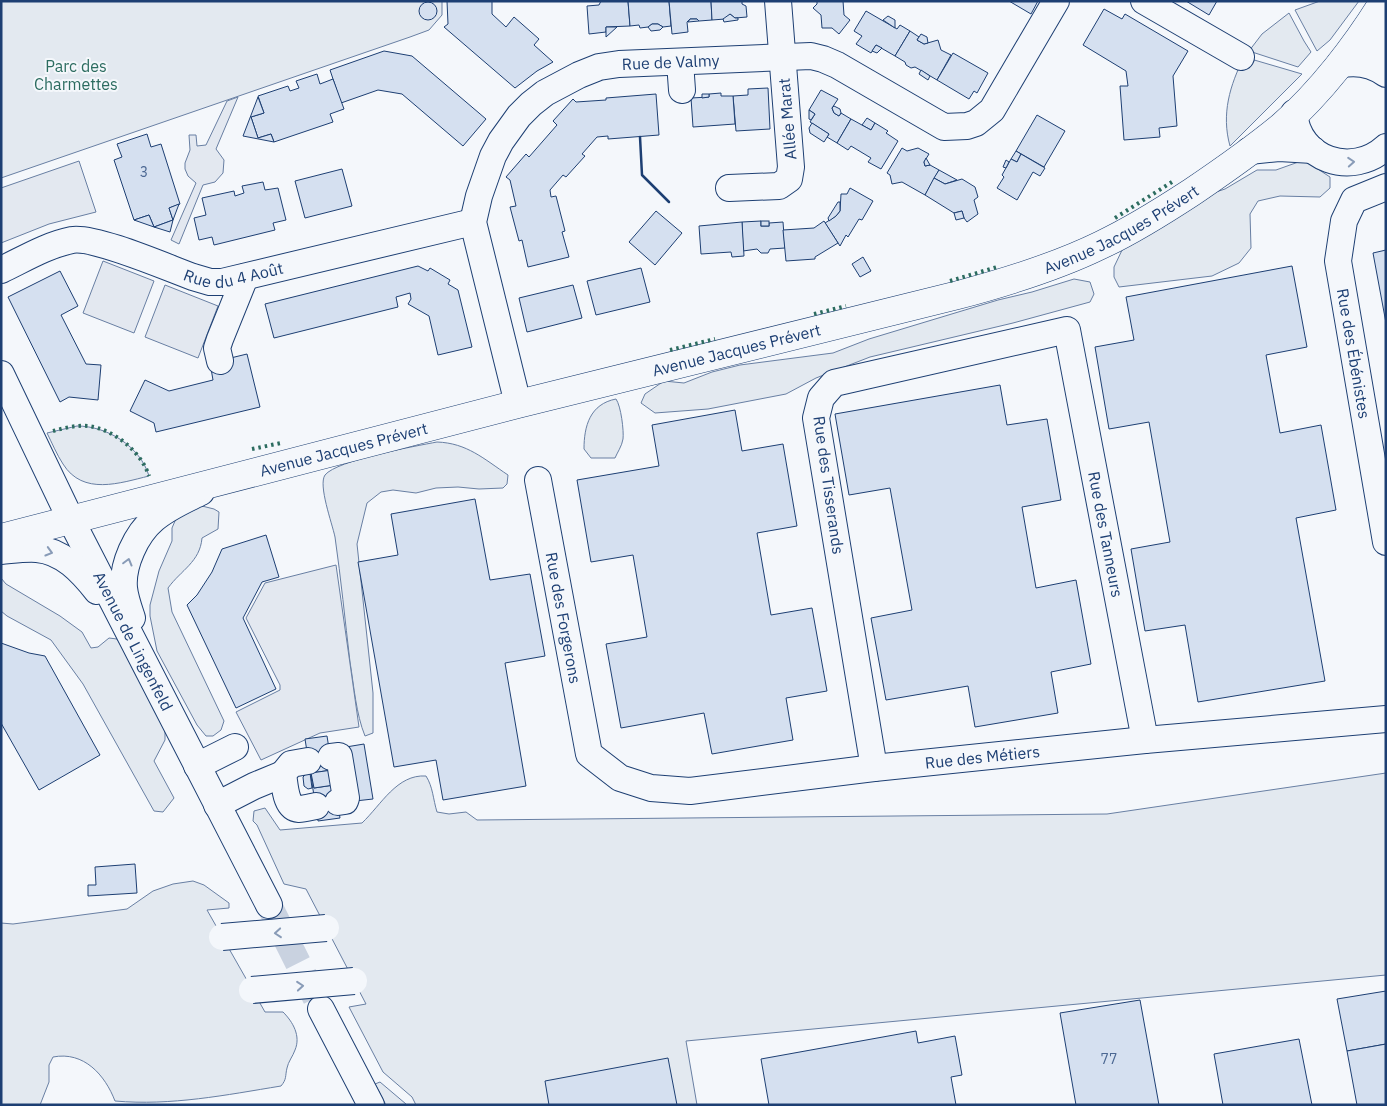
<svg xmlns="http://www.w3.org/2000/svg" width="1387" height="1106" viewBox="0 0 1387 1106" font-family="'IBM Plex Sans',sans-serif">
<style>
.green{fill:#e3e9f0;stroke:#687fa3}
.parking{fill:#e3e8f0;stroke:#687fa3}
.building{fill:#d5e0f0;stroke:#1d3f73;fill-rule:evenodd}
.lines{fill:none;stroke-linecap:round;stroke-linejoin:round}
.minor-tunnel{stroke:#c9d2e0;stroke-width:26;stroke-dasharray:26 13;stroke-linecap:butt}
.minor-casing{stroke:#1d3f73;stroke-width:28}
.major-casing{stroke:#1d3f73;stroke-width:29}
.minor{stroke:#f4f7fb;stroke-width:26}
.major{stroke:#f4f7fb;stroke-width:28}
.minor-bridge-casing{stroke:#1d3f73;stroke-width:28;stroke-linecap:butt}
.minor-bridge{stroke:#f4f7fb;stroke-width:26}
.hedge{stroke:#2c6c60;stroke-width:4;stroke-dasharray:2.5 4;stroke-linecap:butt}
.wall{stroke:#1d3f73;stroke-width:2.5}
.oneway{stroke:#889bb7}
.labels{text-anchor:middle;stroke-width:4;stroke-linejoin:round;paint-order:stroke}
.number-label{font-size:14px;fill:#4b6792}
.street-label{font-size:16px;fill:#1d3f73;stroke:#f4f7fb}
.park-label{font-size:16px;fill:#2c6c60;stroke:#f4f7fb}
</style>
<rect width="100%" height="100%" fill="#f4f7fb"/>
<!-- green -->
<g class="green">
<path d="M1,1H442V15L429,30L410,37L1,178Z"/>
<path d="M1320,1H1359L1330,40L1317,51L1295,10Z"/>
<path d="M1289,13L1304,41L1311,52L1298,67L1249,51L1262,34Z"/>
<path d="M1244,57L1302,74L1230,146C1221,114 1230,85 1244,57Z"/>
<path d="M1304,160L1330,177V188L1320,197L1280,196L1258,201L1250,214L1251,248L1239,263L1212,276L1119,287L1114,277V267L1124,246L1204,196L1225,189L1257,170H1276Z"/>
<path d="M1074,279L1090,282L1094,294L1090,302L1013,323L870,357L816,378L786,394L708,409L655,413L641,403L645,394L664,381L684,383L712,372L740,365L833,353L869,339L998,300L1032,292Z"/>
<path d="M616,399C621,406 624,431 623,439C622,446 617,453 615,458H591L584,449C584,426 590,404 616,399Z"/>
<path d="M77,426C107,426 140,446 149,476C120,483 83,496 63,464C57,455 52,443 47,433Z"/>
<path d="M437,442C467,443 484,459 508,475L507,484L503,488L479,489L458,487L436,488L416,493L393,490L381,492L367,503L357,544L373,693V733L365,736C356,714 354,686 350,662C345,620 341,579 335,537C332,523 318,485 325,475C337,460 416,446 437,442Z"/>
<path d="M202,506L214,509L219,512L218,529L202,538C200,562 181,570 168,588L172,612L224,721L221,730L213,736H206L197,725L157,651L150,616V605L159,571L172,541V528L178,514Z"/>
<path d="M1,578L6,584L60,616L82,632L91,648L98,647L109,638L117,639L131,661L165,726V740L154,761L174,798L163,812L154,811L83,684L51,640L7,616L1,611Z"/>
<path d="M1386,773V975L686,1041L697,1105H416L412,1097L383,1072L349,1007L366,1004L306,889L284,884L257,825L253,821L254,811L265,808L280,830L362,823C381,805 397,774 426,776C433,787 433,799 437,812L449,814L466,812L477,820L1107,814Z"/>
<path d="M193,881L204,885L229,903V908L207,910L265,1012H283C293,1022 301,1036 295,1050C293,1056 288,1062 287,1068C285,1076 287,1079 281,1086C226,1095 171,1106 115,1101C105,1075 84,1051 53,1057L49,1065V1082L40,1105H1V923L13,924L127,909L153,891L173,884Z"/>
<path d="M380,1082L406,1104V1105H386L375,1084Z"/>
</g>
<!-- parking -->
<g class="parking">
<path d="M238,97L216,149L224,160L223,173L215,182L203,185L179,244L171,240L196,183L188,176L185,169V163L190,150L189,135H196L197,146L206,145L227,101Z"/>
<path d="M79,161L96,212L49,224L1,243V188Z"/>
<path d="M103,261L154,281L134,333L83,313Z"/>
<path d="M165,285L218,306L198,358L145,337Z"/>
<path d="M336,565L359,727L320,733L261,760L236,712L280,690V685L246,618L265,583Z"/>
</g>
<!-- building -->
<g class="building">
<path d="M447,1H492V14L506,27L514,17L539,39L534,45L553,62L537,71L515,88L444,27L448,24Z"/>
<path d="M601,1H628L630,26L606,27V32L589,34L587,6L599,5Z"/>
<path d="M628,1H669L671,26L663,27L658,24H652L648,27L640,28L639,25L630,26Z"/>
<path d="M669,1H711L712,20L699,21L697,19H690L687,22L688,32L672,34Z"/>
<path d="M711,1H742V4L746,6L747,17L735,18L730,14L725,19L712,20Z"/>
<path d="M817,1H843L844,15L850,20L839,34L832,28H822L821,15L813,8L817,4Z"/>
<path d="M1009,1H1038L1031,14Z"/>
<path d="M1186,1H1217L1209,15Z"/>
<circle cx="428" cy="11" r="9"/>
<path d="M1104,9L1122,19L1125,14L1188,51L1173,76L1177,126L1159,128L1160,137L1124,140L1120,86H1128L1126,71L1083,45Z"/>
<path d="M866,11L897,29L900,25L910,31L895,56L876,45L871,53L856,44L862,36L854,31Z"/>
<path d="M730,14L735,18H738V20L724,22L723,19Z"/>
<path d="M888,16L895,20V28L883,20Z"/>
<path d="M690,19H697L699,21L688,22Z"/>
<path d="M652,24H658L663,27L660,30L651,31L648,27Z"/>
<path d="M606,27H617L606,37Z"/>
<path d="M910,31L919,37L917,40L924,44L938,40L941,50L951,55L937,80L915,67L911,68L906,65L905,62L895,56Z"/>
<path d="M921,34L927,37L928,43L924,44L917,40Z"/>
<path d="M876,45L882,48L877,53L872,51Z"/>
<path d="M384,51L412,56L486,119L463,146L402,94L378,90L341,103L330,70Z"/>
<path d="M953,53L988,73L977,93L974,91L969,99L937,80Z"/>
<path d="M921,70L930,76L928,80L919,74Z"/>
<path d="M317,74L320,84L333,79L344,109L330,114L333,122L274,142L271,134L258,138L251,117L264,113L258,96L288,86L290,91L299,88L296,81Z"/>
<path d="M768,88L770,129L736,131L733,96L748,95V89Z"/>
<path d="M821,90L838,99L832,108L834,113L839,116L841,113L851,119L837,143L827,137L829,134L810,122L815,114L809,110Z"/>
<path d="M721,93V96H733L735,124L693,127L691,98L709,97V94Z"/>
<path d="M656,94L659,135L608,139V136L597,137L582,154L585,156L566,177L563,175L550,190L551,197L556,196L565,231L562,232L569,257L528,267L522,240L519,241L510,207L516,206L510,180L506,177L526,154L529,157L557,125L553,121L573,99L576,102L606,100V98Z"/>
<path d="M702,94H709V97L702,98Z"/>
<path d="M258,97L264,113L251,117L258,138L271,134L274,142L243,136Z"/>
<path d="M834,106L840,109L841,113L839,116L834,113L832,108Z"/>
<path d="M809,110L815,114L811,120L809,119Z"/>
<path d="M1037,115L1065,131L1044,167L1016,151Z"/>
<path d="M867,118L875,123L871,130L862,125Z"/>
<path d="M851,119L871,130L875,123L888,131L886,133L898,141L881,169L868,162L871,158L851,146L848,150L837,143Z"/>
<path d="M812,123L829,134L824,142L810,133L809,128Z"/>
<path d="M147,134L151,147L161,144L180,204L169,208L173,220L154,227L149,215L134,220L114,160L122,157L117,144Z"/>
<path d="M902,148L907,151L918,148L929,154L924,162L925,166L930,165L939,170L925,195L902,182L892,184L890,175L887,173Z"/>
<path d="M1016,151L1021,154L1017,162L1011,159Z"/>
<path d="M1021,154L1045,168L1040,176L1033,172L1017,200L997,188L1004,177L1002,175L1011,159L1017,162Z"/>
<path d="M926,158L930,165L925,166L924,162Z"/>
<path d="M1006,160L1009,162L1006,168L1003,167Z"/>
<path d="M342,169L352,206L305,218L295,181Z"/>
<path d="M939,170L957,180L945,184L934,178Z"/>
<path d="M934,178L945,184L962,179L975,187L978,197L974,200L978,214L967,222L964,218L962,211L954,213L925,195Z"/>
<path d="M263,182L265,190L278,188L286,220L273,223L275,230L214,245L212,237L199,240L194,218L206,215L202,198L234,191L235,196L244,193L242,186Z"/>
<path d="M850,188L873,201L862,220L859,219L848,237L846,235L840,246L825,223L836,216L840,211L841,194H847Z"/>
<path d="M838,202H840V211L836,216L829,221L828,218Z"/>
<path d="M179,204L173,220L169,208Z"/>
<path d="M656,211L682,233L655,265L629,242Z"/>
<path d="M962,211L964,218L956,220L954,213Z"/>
<path d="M149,215L154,227L134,220Z"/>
<path d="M173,220L170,232L154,227Z"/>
<path d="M761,221V226H769V223L783,222L785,248L770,249L768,253H761L757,249L743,251L742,222Z"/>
<rect x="761" y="221" width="8" height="5"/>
<path d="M824,221L838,243L815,257V259L786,261L783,230L814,228Z"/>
<path d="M742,222L744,256L732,257L731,252L701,254L699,226Z"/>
<path d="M1386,250V323L1373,253Z"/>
<path d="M863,257L871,271L860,277L852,264Z"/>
<path d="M418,266L428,271L430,268L450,280L448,284L458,290L472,347L438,355L429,316L408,304L411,299L410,293L396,297L398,307L274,338L265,304Z"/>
<path d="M1292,266L1307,347L1266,355L1280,433L1321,425L1336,510L1296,518L1325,681L1198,702L1185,625L1145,631L1131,549L1170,542L1149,422L1109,429L1095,347L1134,340L1126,297Z"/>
<path d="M641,268L650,302L596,315L587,281Z"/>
<path d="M60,271L78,306L61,315L86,364L101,365L98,400L69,397L60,402L8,297Z"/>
<path d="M573,285L582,318L527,332L519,298Z"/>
<path d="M247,354L260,407L156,432L154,423L130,411L145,380L169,391L213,380L210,363Z"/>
<path d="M1000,385L1007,425L1047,419L1061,500L1022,507L1036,588L1076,580L1091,664L1051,672L1058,713L975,727L968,686L886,700L871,618L912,610L890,488L849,495L835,414Z"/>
<path d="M735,410L742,451L783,444L797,526L757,533L771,615L812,608L827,691L786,698L793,740L712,754L704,713L621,728L606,644L647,637L633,555L591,562L577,480L659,466L652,425Z"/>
<path d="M475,499L490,580L530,574L545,656L505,663L526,786L443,800L436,760L394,767L358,562L398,555L391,514Z"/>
<path d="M266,535L279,577L262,582L243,618L276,689L236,708L187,605L197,595L212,572L222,549Z"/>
<path d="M1,643L29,653L45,656L100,755L39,790L1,723Z"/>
<path d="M327,736L340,818L318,821L305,739ZM332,770L334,785L314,788L311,773Z"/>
<path d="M364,744L373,799L355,801L346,747Z"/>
<path d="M332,770L334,785L314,788L311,773Z"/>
<path d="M310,773L312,788L308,789L304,786L303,777L306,774Z"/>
<path d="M135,864L137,893L88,896V885H96L95,867Z"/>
<path d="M1386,991V1044L1347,1051L1337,999Z"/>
<path d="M1140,1000L1159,1105H1076L1060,1013Z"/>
<path d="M916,1031L918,1043L955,1036L962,1075L951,1077L956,1105H769L761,1059Z"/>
<path d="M1299,1039L1312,1105H1223L1214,1054Z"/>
<path d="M1386,1044V1105H1357L1347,1051Z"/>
<path d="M668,1058L677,1105H549L545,1081Z"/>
</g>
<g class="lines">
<!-- minor-tunnel -->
<path class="minor-tunnel" d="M269,905L319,1005"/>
<defs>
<g id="minor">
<path d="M1144,1L1241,57"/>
<path d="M1379,9V50L1386,71"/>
<path d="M680,62L682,90"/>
<path d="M1339,65C1356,61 1372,64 1386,74"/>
<path d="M1294,113C1298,160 1352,178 1386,147"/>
<path d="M1249,151L1279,148L1313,150"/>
<path id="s1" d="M1386,187L1354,200L1344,221L1338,261L1386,542"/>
<path d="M729,188L779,186L789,179L791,167L778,1"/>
<path id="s2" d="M1,270C24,259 47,245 72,240C95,236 168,268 193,277L210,282H222L473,222"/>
<path d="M220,361L217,348L220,339L245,277"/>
<path id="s3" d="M1,374L71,520L269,905"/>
<path id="s4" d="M518,404L473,222L479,196L493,156L501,141L519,116L531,104L545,93L579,75L599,67L619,64L811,56L823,59L837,65L944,127L967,126L976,123L992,110L1056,1"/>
<path id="s5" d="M538,480L589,754L620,778L651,788L690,791L874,768L1145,740L1386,719"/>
<path d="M1,551C13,550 26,548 37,549C63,551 82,572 97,591"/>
<path d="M132,618C129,609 125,598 124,588C122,565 136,534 154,519C168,507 185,500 201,492"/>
<path d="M331,757L339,756L346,798L345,801L338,802"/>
<path d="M308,761L291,764L283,774C285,785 285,808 299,809C304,809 311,807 316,806"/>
<path d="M197,766L235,747"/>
<path id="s6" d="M874,768L816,418L821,398L834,383L1067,330L1145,740"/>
<path d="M217,805L254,786L283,774"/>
<path d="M321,1009L371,1105"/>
</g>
<g id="major">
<path id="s7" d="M1,538L518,404L958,295C1007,282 1056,267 1101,245C1133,230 1163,211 1192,192C1223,171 1253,150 1281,127C1320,93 1357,45 1384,1"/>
</g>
</defs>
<!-- minor casing -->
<use href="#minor" class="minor-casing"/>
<!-- major casing -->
<use href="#major" class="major-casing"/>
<!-- minor -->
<use href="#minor" class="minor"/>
<!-- major -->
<use href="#major" class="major"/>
<defs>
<g id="minor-bridge">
<path d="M222,937L326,928"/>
<path d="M252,990L354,981"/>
</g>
</defs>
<!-- minor-bridge casing -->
<use href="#minor-bridge" class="minor-bridge-casing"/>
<!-- minor-bridge -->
<use href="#minor-bridge" class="minor-bridge"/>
<!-- hedge -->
<g class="hedge">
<path d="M1115,218L1172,182"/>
<path d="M950,281L997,267"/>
<path d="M814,314L846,306"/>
<path d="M670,350L715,339"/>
<path d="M53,431C64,428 76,425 88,426C113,429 141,451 149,476"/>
<path d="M252,449L281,443"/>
</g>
<!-- wall -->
<path class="wall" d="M640,137L642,175L669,202"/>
</g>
<!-- one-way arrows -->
<defs><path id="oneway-chevron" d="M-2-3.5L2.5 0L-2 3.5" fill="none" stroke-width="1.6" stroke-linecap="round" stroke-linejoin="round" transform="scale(1.25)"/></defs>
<g class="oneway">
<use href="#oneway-chevron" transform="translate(1351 162) rotate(-4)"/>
<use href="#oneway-chevron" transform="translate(49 552) rotate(16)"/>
<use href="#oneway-chevron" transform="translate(128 562) rotate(-75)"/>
<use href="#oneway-chevron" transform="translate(278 933) rotate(175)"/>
<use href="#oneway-chevron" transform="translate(300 986) rotate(-5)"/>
</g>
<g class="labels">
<!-- number labels -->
<g class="number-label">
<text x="144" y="177">3</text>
<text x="1109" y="1064">77</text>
</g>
<!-- street labels -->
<g class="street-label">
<text dy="6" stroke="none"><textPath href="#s4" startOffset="471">Rue de Valmy</textPath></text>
<text transform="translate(787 119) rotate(-95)" y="6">Allée Marat</text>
<text dy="6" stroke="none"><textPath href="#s7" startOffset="1164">Avenue Jacques Prévert</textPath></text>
<text dy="6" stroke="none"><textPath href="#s2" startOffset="246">Rue du 4 Août</textPath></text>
<text dy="6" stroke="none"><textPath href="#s7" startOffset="759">Avenue Jacques Prévert</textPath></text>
<text dy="6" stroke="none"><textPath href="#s1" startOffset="192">Rue des Ébénistes</textPath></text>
<text dy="6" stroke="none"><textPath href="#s7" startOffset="354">Avenue Jacques Prévert</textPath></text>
<text transform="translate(829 485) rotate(82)" y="6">Rue des Tisserands</text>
<text dy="6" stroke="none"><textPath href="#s6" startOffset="842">Rue des Tanneurs</textPath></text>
<text dy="6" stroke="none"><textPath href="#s5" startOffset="140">Rue des Forgerons</textPath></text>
<text dy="6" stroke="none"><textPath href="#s3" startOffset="298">Avenue de Lingenfeld</textPath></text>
<text dy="6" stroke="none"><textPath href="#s5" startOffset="684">Rue des Métiers</textPath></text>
</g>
<!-- park labels -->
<g class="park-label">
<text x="76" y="72">Parc des<tspan x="76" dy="18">Charmettes</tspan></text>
</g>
</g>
<!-- border -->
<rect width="1387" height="1106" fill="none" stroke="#1d3f73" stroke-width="5"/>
</svg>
